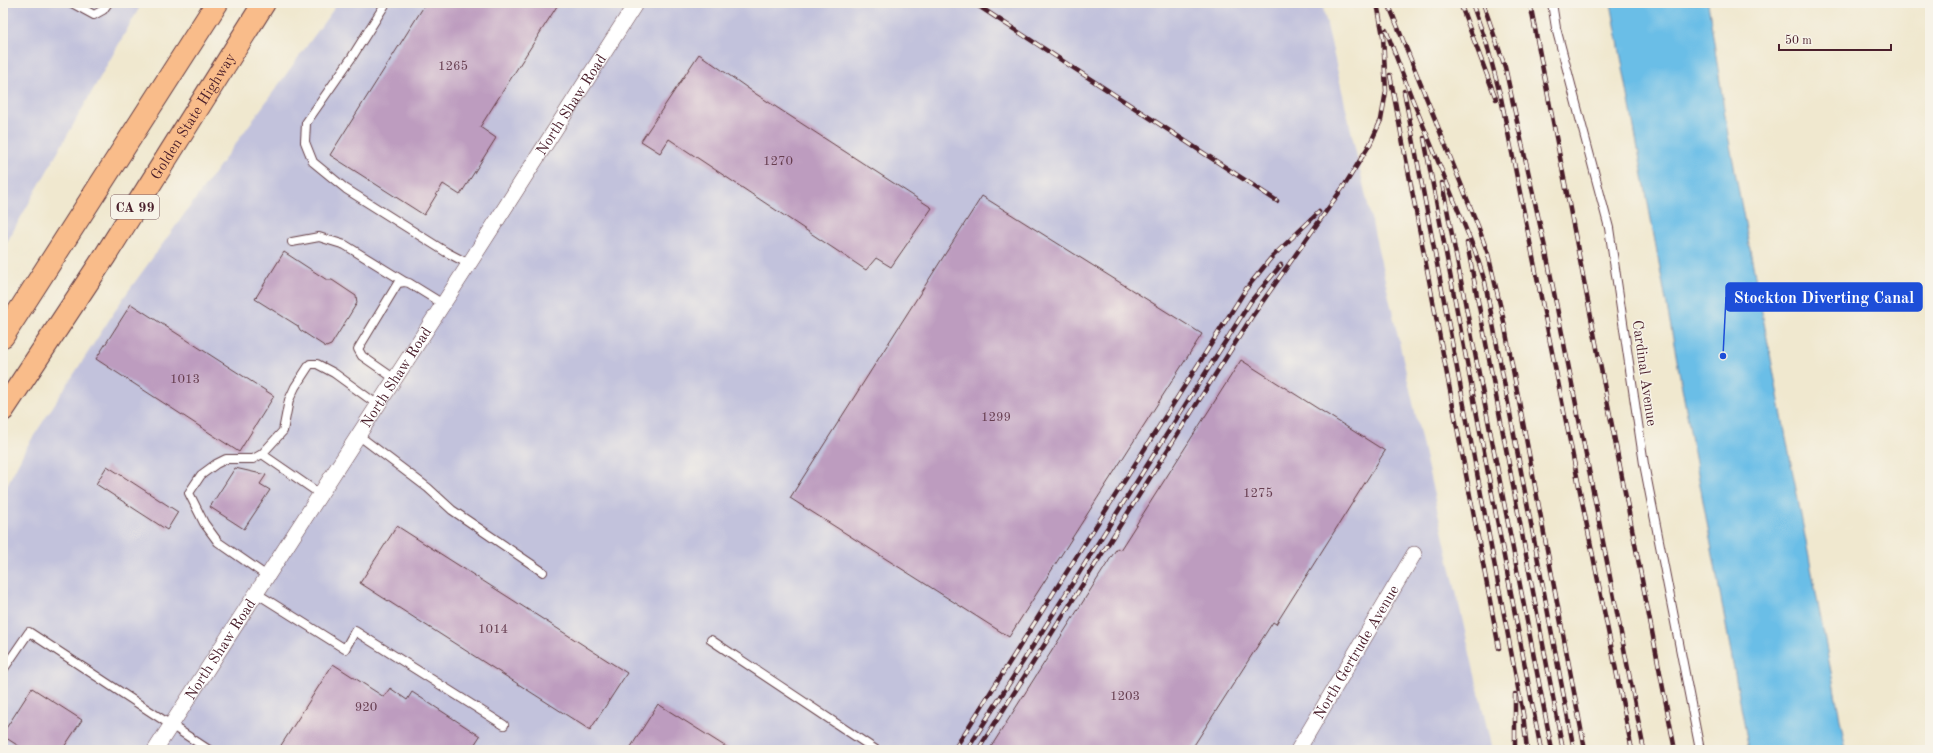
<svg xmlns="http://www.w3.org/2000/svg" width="1933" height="753" viewBox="0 0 1933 753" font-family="'Old Standard TT',serif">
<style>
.industrial{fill:#c2c2dc}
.water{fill:#6bbee7;stroke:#5a6e89}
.building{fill:#bd9cbf}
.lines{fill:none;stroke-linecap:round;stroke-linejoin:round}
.service-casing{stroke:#633d44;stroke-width:10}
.minor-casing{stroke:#633d44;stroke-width:16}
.motorway-casing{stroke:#633d44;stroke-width:24}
.service{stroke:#fff;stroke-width:8}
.minor{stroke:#fff;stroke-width:15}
.motorway{stroke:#f9bc8a;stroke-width:22}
.rail-casing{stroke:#4a1f2b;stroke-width:4.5}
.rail{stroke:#f7f3e8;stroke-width:3;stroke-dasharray:9;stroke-linecap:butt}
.labels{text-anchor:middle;stroke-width:3;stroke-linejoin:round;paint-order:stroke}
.number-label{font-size:13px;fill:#673e50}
.shield{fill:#f7f3e8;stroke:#7e5f64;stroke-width:1}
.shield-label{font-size:14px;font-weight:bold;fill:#4a1f2b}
.street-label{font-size:15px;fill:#4a1f2b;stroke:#f7f3e8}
.leader{fill:none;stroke:#1d4ed8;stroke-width:1.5}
.callout-dot{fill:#1d4ed8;stroke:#f7f3e8;stroke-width:1.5}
.callout{fill:#1d4ed8;stroke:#1d4ed8;stroke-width:1.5}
.callout-label{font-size:16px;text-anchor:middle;font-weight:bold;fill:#fff}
</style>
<rect width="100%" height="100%" fill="#f7f3e8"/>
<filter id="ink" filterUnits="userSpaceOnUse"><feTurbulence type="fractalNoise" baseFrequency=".025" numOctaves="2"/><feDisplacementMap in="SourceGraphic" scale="8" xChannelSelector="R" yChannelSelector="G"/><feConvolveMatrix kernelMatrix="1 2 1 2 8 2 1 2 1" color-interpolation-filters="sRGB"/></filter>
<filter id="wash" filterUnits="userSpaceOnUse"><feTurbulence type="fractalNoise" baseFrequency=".012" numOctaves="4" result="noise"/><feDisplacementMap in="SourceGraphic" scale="16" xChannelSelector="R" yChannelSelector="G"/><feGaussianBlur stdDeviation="0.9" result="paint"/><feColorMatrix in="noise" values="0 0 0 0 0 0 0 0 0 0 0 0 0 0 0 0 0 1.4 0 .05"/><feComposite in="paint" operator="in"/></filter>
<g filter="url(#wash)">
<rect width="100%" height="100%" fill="#f0e8cf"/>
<!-- industrial -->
<g class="industrial">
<path d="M3,3H142L3,249Z"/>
<path d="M338,3H1322L1492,750H3V493L26,448L124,297Z"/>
</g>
<!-- water -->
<path class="water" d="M1611,3H1708L1728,135L1846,750H1749Z"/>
<g id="blocks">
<!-- building -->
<g class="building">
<path d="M426,3H559L480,127L496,138L460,195L443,184L424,215L330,155Z"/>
<path d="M699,54L756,94L932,208L891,267L876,258L866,270L669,139L660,153L641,141Z"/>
<path d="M982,196L1202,334L1009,637L790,498Z"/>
<path d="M284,252L327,280H332L356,296L357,303L331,345L326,347L300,330L298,326L255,299Z"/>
<path d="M131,304L274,396L239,452L96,359Z"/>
<path d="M1241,360L1385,451L1276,624L1273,622L1191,750H989L1117,548L1120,550Z"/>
<path d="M107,466L178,512L167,530L96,484Z"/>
<path d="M235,468L266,475L260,484L270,490L244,529L210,507Z"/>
<path d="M397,526L627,673L590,730L360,583Z"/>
<path d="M333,664L384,697L390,688L407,700L412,692L480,736L471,750H278Z"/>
<path d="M32,688L82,720L62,750H25L3,736V733Z"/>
<path d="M658,704L731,750H629Z"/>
</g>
</g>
</g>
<g filter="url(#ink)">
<use href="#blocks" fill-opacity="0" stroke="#633d44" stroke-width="1"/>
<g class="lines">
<defs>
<g id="service">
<path d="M72,3L94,15L103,10L108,3"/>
<path d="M386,3L352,57L306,123L305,142L313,162L346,189L446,252L469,264"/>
<path d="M1552,3L1556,28L1609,228L1644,464L1700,750"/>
<path d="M292,242L319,237L345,245L405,282"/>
<path d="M395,379L362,356L358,349L398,283L405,282L409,283L443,304"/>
<path d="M358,435L428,488L452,510L543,572"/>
<path d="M262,454L320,494"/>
<path d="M267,576L218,542L204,523L189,493L201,475L216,464L226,459H253L262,454L283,431L289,400L295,387L310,364H317L334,373L378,405"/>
<path d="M256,593L345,649L355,631L504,725"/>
<path d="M711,640L876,750"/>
<path d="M3,670L29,632L209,750"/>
</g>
<g id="minor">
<path id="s1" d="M155,750L469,264L636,3"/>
<path id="s2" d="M1298,750L1414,554"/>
</g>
<g id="motorway">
<path d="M3,336L217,3"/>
<path id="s3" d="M3,410L105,256L264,3"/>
</g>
</defs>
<!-- service casing -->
<use href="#service" class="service-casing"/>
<!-- minor casing -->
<use href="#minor" class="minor-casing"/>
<!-- motorway casing -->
<use href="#motorway" class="motorway-casing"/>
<!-- service -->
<use href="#service" class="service"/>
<!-- minor -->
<use href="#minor" class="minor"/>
<!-- motorway -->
<use href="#motorway" class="motorway"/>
<defs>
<g id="rail">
<path d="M974,3L1277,201"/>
<path d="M1388,3L1478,226L1488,254L1503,317L1585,750"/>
<path d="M1460,3L1496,99"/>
<path d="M1472,3L1487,45L1501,98L1632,750"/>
<path d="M1483,3L1505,67L1546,252L1644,750"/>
<path d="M1530,3L1675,750"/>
<path d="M1386,30L1411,96L1475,251L1485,282L1574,750"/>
<path d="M1390,75L1499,648"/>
<path d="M1404,91L1523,714L1527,750"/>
<path d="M1424,138L1541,750"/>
<path d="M1442,183L1552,750"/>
<path d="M1467,243L1563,750"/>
<path d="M1515,694V750"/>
<path d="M954,750L1246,289L1271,258L1319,212"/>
<path d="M967,750L1251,301L1281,265"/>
<path d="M978,750L1251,318L1346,183L1370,144L1381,120L1386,91L1383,36L1377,3"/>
</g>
</defs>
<!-- rail casing -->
<use href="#rail" class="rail-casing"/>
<!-- rail -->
<use href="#rail" class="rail"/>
</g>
</g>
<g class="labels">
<!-- number labels -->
<g class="number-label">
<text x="453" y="70">1265</text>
<text x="778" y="165">1270</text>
<text x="185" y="383">1013</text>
<text x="996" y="421">1299</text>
<text x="1258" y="497">1275</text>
<text x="493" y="633">1014</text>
<text x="1125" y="700">1203</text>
<text x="366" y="711">920</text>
</g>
<!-- shield labels -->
<rect class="shield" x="111" y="195" width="48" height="24" rx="3"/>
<g class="shield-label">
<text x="135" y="212">CA 99</text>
</g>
<!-- street labels -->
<g class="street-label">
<text dy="5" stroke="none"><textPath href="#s1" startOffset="768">North Shaw Road</textPath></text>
<text dy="5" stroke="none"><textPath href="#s3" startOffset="350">Golden State Highway</textPath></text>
<text transform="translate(1645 373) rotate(82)" y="5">Cardinal Avenue</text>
<text dy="5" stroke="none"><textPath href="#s1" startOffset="444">North Shaw Road</textPath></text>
<text dy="5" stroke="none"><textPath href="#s1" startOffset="120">North Shaw Road</textPath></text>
<text dy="5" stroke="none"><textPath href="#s2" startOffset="114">North Gertrude Avenue</textPath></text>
</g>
</g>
<!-- callouts -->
<path class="leader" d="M1723 356L1726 297"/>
<circle class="callout-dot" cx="1723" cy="356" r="4"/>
<rect class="callout" x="1726" y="283" width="196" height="28" rx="4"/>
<g class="callout-label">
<text x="1824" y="303">Stockton Diverting Canal</text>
</g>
<!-- margin -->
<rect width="1933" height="753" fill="none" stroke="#f7f3e8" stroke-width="16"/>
<!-- scale -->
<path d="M1779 44v6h112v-6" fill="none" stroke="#4a1f2b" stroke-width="2"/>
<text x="1785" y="44" font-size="12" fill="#4a1f2b" stroke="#f7f3e8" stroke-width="3" paint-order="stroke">50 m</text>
</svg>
